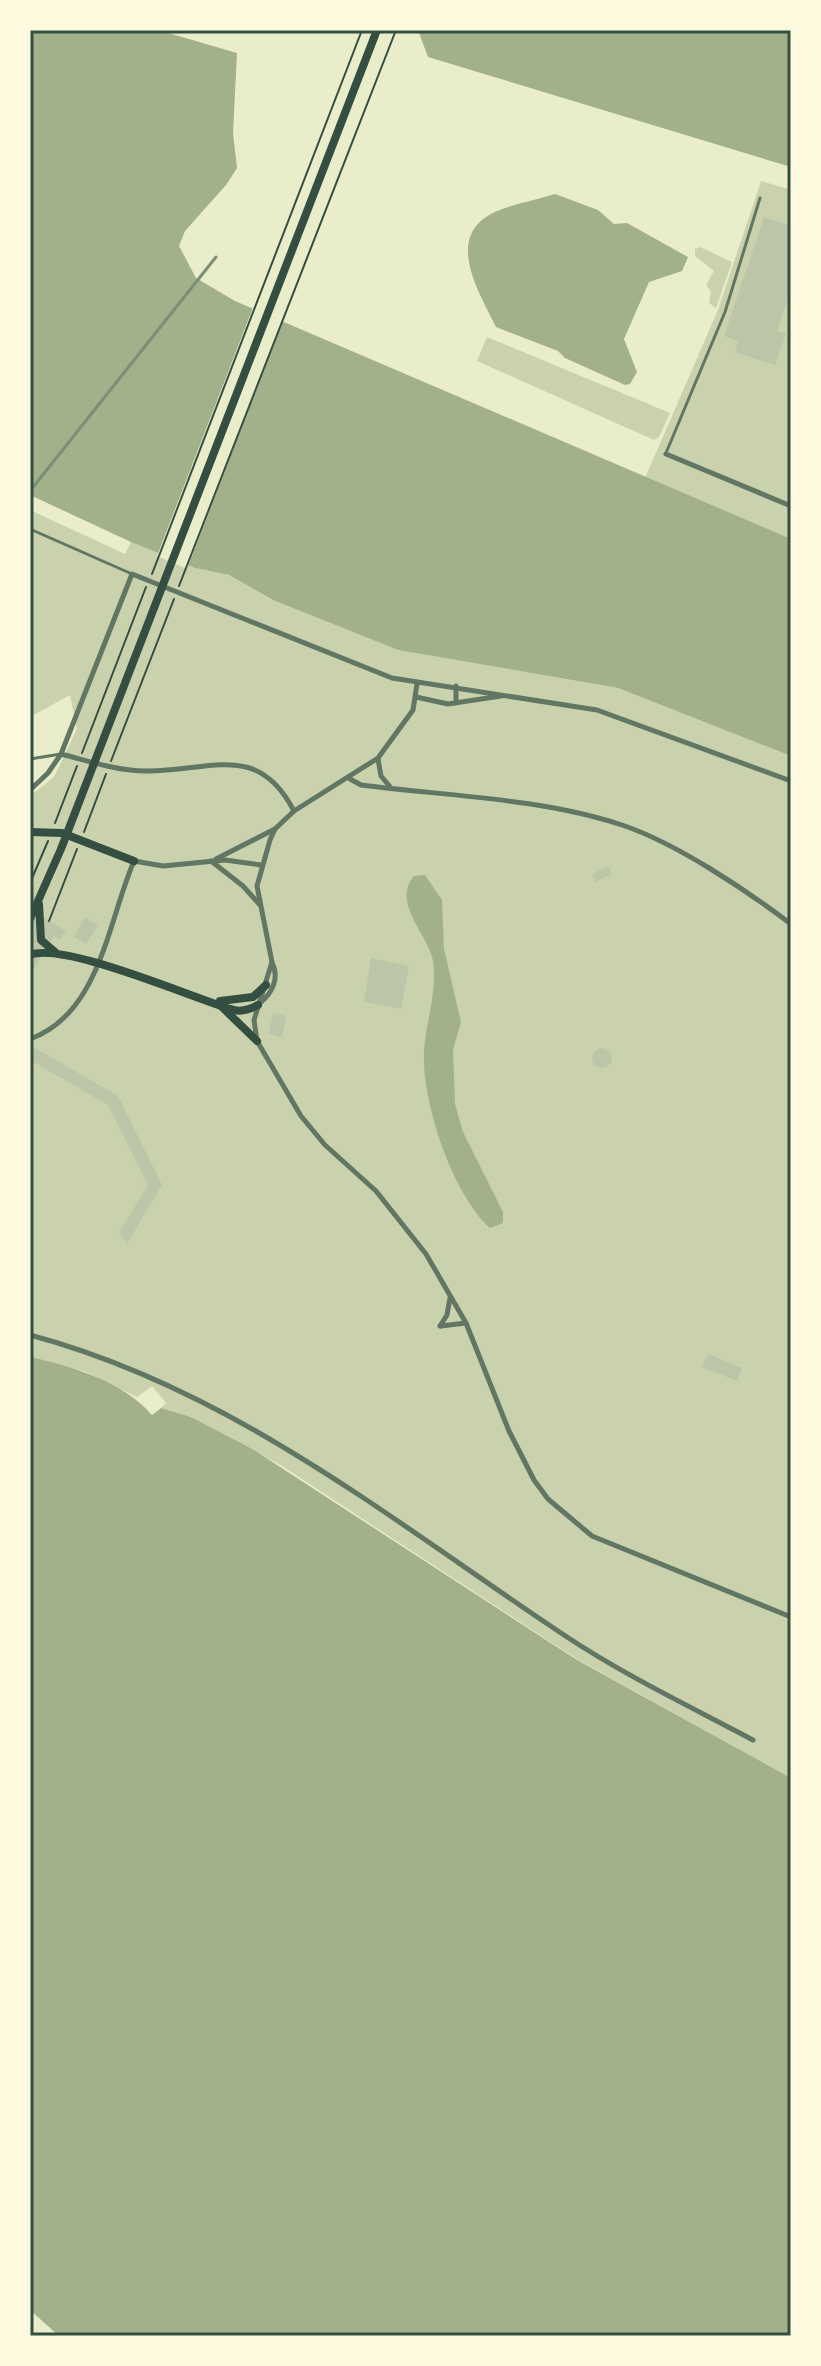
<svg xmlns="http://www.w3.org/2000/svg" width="821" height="2366" viewBox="0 0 821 2366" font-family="'Golos Text',sans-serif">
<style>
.green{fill:#cad2ad}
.water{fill:#a3b18a}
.pier{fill:#e9edc9}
.building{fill:#bcc5a7}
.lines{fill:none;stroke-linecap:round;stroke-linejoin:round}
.path{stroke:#344e41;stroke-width:2}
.service{stroke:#617663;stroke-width:3}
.minor{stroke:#617663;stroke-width:5}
.primary{stroke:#344e41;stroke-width:8}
.rail{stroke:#7c8e77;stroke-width:3}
.neatline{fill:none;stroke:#344e41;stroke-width:3}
</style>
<rect width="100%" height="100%" fill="#e9edc9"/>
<!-- green -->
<g class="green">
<path d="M761,181L791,190V539L645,478L718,310Z"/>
<path d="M700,247L732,262L716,308L709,303L711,291L706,285L714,271L695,256V249Z"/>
<path d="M487,337L670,413L659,437L654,440L477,361Z"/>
<path d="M30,510L125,554L131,542L195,568L229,575L271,599L398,650L618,688L791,756V1778L578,1660L282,1466L191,1417L161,1408L166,1403L152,1386L137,1397L84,1371L30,1357V796L54,777L77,729L70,695L30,717Z"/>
</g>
<!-- water -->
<g class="water">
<path d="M30,30H158L237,53L233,133L237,168L226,185L185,231L179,246L196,278L235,301L791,539V756L618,688L398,650L273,600L229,575L195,568L131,542L30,495Z"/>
<path d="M418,30H791V167L428,57Z"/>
<path d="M555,194L598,210L614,224L627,223L688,257L682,271L649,282L624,339L637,372L630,384L625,385L565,358L558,351L496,327C479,292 443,236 495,212C513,204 536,200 555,194Z"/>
<path d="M425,875L442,900L444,949L461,1022L453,1050L455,1104L463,1132L503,1212V1223L490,1228C453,1195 422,1103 424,1053C425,1022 438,993 433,961C429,936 391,903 414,876Z"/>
<path d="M30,1357C72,1366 124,1382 152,1415L161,1408L191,1417L254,1450L577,1660L791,1778V2336H59L30,2310Z"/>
</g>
<!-- pier -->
<path class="pier" d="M254,305L284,318L187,569L157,556Z"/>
<!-- building -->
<g class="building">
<path d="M764,217L791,226V290L777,331L786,334L775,365L735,352L738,341L724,336Z"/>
<path d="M608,866L612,874L595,882L592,874Z"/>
<path d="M30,909L66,931L60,939L54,936L30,975Z"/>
<path d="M85,917L98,925L86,944L74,937Z"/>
<path d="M371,958L409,966L401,1009L364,1002Z"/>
<path d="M273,1013L286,1016L282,1037L269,1034Z"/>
<path d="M33,1047L118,1096L162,1185L127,1244L119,1233L148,1185L108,1105L30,1060Z"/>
<circle cx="602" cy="1058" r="10"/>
<path d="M708,1354L742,1368L737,1381L702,1367Z"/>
</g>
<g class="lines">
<!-- path -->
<g class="path">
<path d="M152,574L362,30"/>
<path d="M179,586L396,30"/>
<path d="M82,753L146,587"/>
<path d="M111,761L174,599"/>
<path d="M55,823L77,766"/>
<path d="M84,832L106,774"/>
<path d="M30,883L48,841"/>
<path d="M49,921L77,849"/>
</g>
<!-- service -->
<g class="service">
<path d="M666,453L725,312L760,198"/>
<path d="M30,529L132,574"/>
<path d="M30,759L61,754"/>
</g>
<!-- minor -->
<g class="minor">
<path d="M666,454L791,506"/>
<path d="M417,684L413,710L378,758L294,811L275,829L270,840L257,886L272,962L254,1020L257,1041L301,1116L325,1145L376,1191L426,1254L466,1323L509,1431L534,1480L548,1499L592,1536L791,1617"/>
<path d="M416,697L448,704L501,696"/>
<path d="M456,703V686"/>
<path d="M61,754C89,761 117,771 146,771C209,772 257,740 294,811"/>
<path d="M378,759L381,776L391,788"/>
<path d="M350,779L361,785C447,796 540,798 622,825C676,843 746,890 791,924"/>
<path d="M30,790L48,773L61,754L132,574L392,678L597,710L791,781"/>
<path d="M216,859L275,829"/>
<path d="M211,861L243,886L260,905"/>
<path d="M260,1003C272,993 280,978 272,963"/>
<path d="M30,1039C100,1014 108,921 134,861L163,866L225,860L261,865"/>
<path d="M440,1326L447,1315L450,1298"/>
<path d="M441,1326L466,1323"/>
<path d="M30,1335C233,1389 395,1523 567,1637C626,1676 691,1707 753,1740"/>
</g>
<!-- primary -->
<g class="primary">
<path d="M30,832L62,833L134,861"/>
<path d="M39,904L41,940L55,952"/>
<path d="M30,919L61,849L377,30"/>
<path d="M30,955C63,941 195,999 234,1010C242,1012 251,1009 258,1005"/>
<path d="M220,1001L253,997L266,985"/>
<path d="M222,1007L257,1041"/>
</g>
<!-- rail -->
<path class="rail" d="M30,491L216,257"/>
</g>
<!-- border -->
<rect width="821" height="2366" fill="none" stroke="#fefae0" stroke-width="64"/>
<rect x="32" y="32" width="757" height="2302" class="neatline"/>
</svg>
